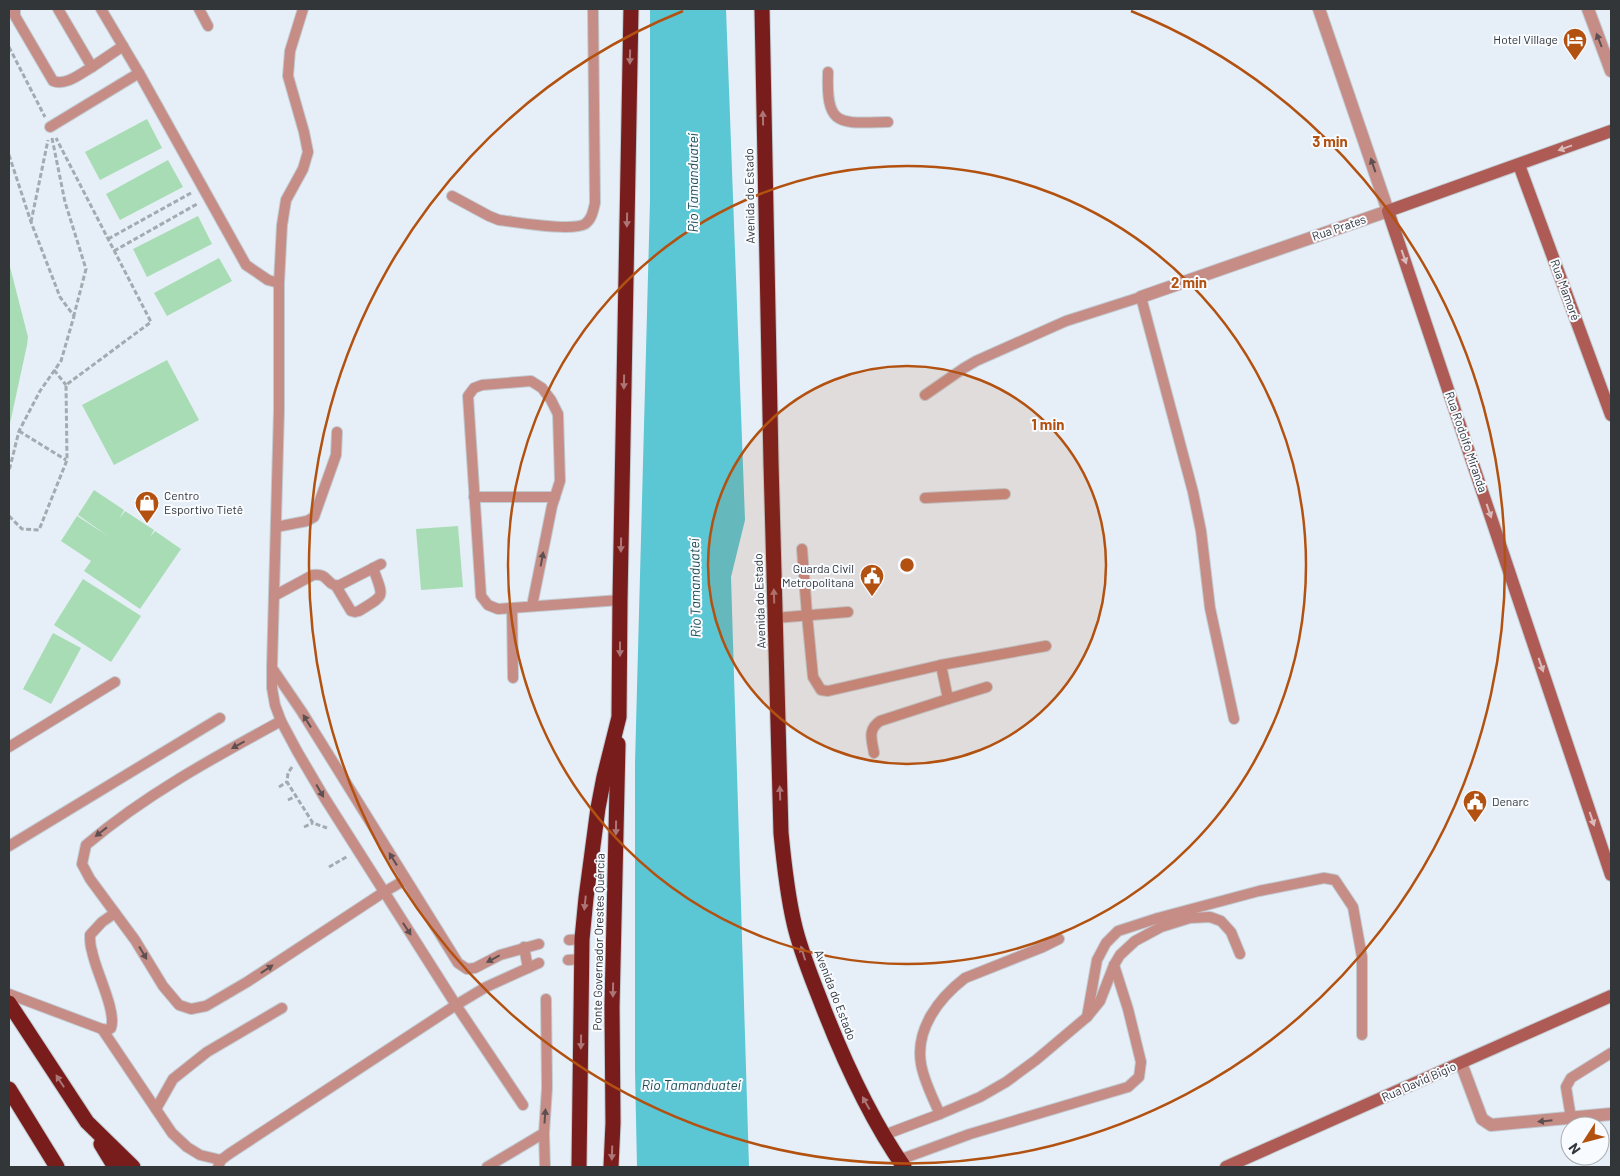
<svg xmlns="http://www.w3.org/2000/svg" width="1620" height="1176" viewBox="0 0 1620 1176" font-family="Barlow,sans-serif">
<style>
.green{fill:#a8dcb5}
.water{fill:#5bc6d4}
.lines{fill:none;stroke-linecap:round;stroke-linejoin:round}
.lane-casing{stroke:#c2cad1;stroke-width:12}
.street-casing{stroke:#c2cad1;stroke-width:14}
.secondary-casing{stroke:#c2cad1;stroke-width:14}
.highway-casing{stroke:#c2cad1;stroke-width:17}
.path{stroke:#a3aab0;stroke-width:3;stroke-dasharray:5 2.5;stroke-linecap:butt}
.lane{stroke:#c68c86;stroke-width:10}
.street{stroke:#c68c86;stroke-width:12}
.secondary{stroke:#ad5b54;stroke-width:12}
.highway{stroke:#791d1c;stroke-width:15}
.oneway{fill:#5e5050}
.oneway2{fill:#ac7677}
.oneway3{fill:#dabbbb}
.ring{fill:none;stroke:#b25110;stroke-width:2.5}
.labels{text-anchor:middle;stroke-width:4;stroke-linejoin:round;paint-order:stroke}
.poi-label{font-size:12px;fill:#323639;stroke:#f8fbff;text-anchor:end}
.street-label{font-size:12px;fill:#323639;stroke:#f8fbff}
.water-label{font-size:14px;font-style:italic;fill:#1d4d53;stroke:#f8fbff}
.centre{fill:#b25110;stroke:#f8fbff;stroke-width:2.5}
.ring-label{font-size:15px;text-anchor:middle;font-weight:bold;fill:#b25110;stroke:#f8fbff;stroke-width:4;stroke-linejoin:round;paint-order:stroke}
</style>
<rect width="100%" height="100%" fill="#e6eff7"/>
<!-- green -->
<g class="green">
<path d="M147,119L162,148L100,180L85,152Z"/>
<path d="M168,160L183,187L120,220L106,194Z"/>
<path d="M198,216L212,244L147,277L133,249Z"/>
<path d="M219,258L232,281L167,316L154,293Z"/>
<path d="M9,263L28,337L27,345L9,428Z"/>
<path d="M167,360L199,420L114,465L82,405Z"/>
<path d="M94,490L124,510L119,519L125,511L154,530L150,537L155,531L181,549L140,609L84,571L91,561L61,541L77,516L108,536L78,515Z"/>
<path d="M458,526L463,587L421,590L416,529Z"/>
<path d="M83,579L141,616L111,662L54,625Z"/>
<path d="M53,633L81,648L51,704L23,689Z"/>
</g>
<!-- water -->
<path class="water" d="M650,9H726L745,520L731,577L749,1167H637L635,1070V763L650,201Z"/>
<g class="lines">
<defs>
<g id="lane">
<path d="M15,9V16L53,81C66,86 80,74 92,67"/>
<path d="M58,9L92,67L123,46"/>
<path d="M101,9L139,73L246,265L268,280L279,283"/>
<path d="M199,9L208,26"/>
<path d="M303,9L290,51L288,76L304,132L308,152L303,169L286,200L282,225L279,283V410L272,667V688L275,705L281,721L297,751L324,797L456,1005L486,987L539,963"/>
<path d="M828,72C826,128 839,123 888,122"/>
<path d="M50,127L139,73"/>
<path d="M452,196L489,216L499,220C517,222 571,232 585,224C592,219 593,211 595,203L593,9"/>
<path d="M925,395L964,368L976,361L1066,321L1141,297L1193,492L1201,531L1210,608L1234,719"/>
<path d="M474,497H555"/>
<path d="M925,498L1005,494"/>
<path d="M276,527L307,521L314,517L336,455L337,432"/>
<path d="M802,549L807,615L813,677L821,690L828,691L941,665L1046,646"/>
<path d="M336,586L351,611L355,612L359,611C386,594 384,599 373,568"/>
<path d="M274,596L313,575C329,572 327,588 340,585L381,564"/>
<path d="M532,606L552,506L560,481L558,414L551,400L542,388L531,381L482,385L474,388L468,396L481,596L488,605L498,609L620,600"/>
<path d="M512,608L513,678"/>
<path d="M775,618L848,612"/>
<path d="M941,665L948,699L987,687"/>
<path d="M272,668L302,712L458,963L467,969L475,968L500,955L539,944"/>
<path d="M281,721C213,758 145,795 86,845L82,864L90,879L135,940L163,986L179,1005L191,1009L206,1006L247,982L384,892L405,880"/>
<path d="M9,747L115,682"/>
<path d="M874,753C872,740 867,730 880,721L948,699"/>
<path d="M9,846L220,718"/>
<path d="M569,940L582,939"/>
<path d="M524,947L528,968"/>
<path d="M568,960L582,959"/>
<path d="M9,994L102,1029L108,1030L111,1028C117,1011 95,970 92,951C90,946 90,940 90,935L102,922L115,913"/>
<path d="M1087,1017L1097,960L1106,943L1118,931L1158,918L1259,891L1324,878L1335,880L1353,907L1362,957V1035"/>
<path d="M102,1029L172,1133L187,1147L200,1155L221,1160"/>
<path d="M156,1109L173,1079L207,1052L282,1008"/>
<path d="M940,1114C933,1099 924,1081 921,1064C915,1029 939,998 965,978L1043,947L1059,939"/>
<path d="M1571,1118L1566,1087L1571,1078L1611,1053"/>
<path d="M544,1133L545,1167"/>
<path d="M884,1135L940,1114L980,1097L1006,1082L1036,1060L1087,1017L1100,1001L1114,965L1120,955L1135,941L1161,927L1190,918L1210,917L1221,921L1231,932L1240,954"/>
<path d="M899,1160L970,1134L1128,1087L1139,1077L1141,1062L1128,1009L1114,965"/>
<path d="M218,1167L221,1160L229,1154L456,1005L523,1105"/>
<path d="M487,1167L544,1133L547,1088L546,999"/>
</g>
<g id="street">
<path d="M1588,9L1611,71"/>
<path d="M1141,297L1388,211L1319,9"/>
<path d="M1461,1063L1480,1114L1482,1119L1491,1125L1611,1114"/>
</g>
<g id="secondary">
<path d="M1611,131L1388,211L1611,875"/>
<path d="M1519,165L1611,415"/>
<path d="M1226,1167L1611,996"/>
</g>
<g id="highway">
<path d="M762,9L771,463L781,833C784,864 787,893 794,923C800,950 811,976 821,1002C843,1059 869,1117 904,1167"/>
<path d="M9,1003L87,1122L133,1167"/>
<path d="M9,1089L57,1167"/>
<path d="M101,1144L115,1167"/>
<path d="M579,1167L582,939L586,898L598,808L604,777L619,717L620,600L631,9"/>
<path d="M611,1167L613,1123L612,1007L618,744"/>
</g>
</defs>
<!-- lane casing -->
<use href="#lane" class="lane-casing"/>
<!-- street casing -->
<use href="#street" class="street-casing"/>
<!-- secondary casing -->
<use href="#secondary" class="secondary-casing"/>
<!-- highway casing -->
<use href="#highway" class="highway-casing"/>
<!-- path -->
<g class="path">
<path d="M9,47L45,117"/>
<path d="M52,138L65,202L86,269L74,315"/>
<path d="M9,155L31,222L60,297L74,316L61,361L40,391L19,431L9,471"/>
<path d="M31,222L48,140"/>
<path d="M108,239L191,193"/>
<path d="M114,251L197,204"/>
<path d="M54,370L66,385"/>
<path d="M19,431L66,460"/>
<path d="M9,516L22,529L39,530L67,460L66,385L151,322L56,138"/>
<path d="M292,767L288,773L287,782L313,823L327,828"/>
<path d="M279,787L287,782"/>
<path d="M288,800L296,796"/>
<path d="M304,827L313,823"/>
<path d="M329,867L348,856"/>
</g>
<!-- lane -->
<use href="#lane" class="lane"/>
<!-- street -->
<use href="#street" class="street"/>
<!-- secondary -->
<use href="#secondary" class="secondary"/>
<!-- highway -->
<use href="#highway" class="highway"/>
</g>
<!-- one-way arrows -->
<defs><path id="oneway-solid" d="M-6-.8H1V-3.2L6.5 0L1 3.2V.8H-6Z" transform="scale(1.25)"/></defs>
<g class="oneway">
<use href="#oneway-solid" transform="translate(1599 40) rotate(-111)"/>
<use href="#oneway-solid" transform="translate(1373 165) rotate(-109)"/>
<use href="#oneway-solid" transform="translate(542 559) rotate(-79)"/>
<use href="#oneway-solid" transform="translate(307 721) rotate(-122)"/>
<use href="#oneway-solid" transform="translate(238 745) rotate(151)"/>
<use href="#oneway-solid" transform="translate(320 791) rotate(60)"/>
<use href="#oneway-solid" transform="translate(101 832) rotate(142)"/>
<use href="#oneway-solid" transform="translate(393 859) rotate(-122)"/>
<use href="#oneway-solid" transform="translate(407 929) rotate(57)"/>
<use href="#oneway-solid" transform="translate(143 953) rotate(59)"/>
<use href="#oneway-solid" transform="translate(493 959) rotate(152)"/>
<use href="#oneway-solid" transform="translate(267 969) rotate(-34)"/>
<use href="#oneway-solid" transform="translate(545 1116) rotate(-86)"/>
<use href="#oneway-solid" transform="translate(1545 1121) rotate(174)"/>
</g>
<g class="oneway2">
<use href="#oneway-solid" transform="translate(630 57) rotate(91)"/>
<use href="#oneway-solid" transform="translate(763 118) rotate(-91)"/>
<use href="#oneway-solid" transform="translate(627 220) rotate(91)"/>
<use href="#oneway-solid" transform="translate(624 382) rotate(91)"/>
<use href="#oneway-solid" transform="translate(621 545) rotate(91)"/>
<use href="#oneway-solid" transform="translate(774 596) rotate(-92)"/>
<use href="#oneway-solid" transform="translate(620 649) rotate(90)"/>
<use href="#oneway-solid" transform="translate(780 793) rotate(-92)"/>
<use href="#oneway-solid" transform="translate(616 828) rotate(91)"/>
<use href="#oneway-solid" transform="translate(585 903) rotate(96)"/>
<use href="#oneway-solid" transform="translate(803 953) rotate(-107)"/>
<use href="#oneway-solid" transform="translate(613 990) rotate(91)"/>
<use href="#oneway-solid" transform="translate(581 1042) rotate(91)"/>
<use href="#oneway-solid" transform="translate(60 1081) rotate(-123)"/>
<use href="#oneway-solid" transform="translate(866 1103) rotate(-119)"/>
<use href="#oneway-solid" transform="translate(612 1153) rotate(92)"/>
</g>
<g class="oneway3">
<use href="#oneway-solid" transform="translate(1565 148) rotate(160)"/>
<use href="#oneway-solid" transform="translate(1404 257) rotate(71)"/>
<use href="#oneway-solid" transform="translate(1489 511) rotate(71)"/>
<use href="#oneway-solid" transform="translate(1541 665) rotate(71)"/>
<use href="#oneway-solid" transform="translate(1592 819) rotate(71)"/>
</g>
<!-- distance rings -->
<circle cx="907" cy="565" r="199" fill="#b25110" fill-opacity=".12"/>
<g class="ring">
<circle cx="907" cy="565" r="199"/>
<circle cx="907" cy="565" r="399"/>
<path d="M1131 11A598 598 0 1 1 683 11"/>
</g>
<!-- icons -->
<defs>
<symbol id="hotel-pin" viewBox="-11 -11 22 30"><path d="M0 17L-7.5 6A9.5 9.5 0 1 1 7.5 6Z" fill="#b25110" stroke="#f8fbff"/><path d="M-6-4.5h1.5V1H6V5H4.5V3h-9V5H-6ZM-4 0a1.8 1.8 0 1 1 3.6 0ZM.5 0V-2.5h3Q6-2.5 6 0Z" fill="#fff"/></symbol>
<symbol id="shop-pin" viewBox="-11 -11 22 30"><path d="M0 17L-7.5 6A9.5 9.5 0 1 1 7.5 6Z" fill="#b25110" stroke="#f8fbff"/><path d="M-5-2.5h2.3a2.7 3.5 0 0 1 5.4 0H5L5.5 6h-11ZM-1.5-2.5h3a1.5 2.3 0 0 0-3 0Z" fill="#fff"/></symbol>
<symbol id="civic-pin" viewBox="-11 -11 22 30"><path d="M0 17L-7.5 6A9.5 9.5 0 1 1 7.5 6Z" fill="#b25110" stroke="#f8fbff"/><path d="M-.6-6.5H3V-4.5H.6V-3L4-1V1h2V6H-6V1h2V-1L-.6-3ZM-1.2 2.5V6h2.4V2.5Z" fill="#fff"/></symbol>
</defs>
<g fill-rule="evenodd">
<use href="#hotel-pin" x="1561" y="26" width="28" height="38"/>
<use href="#shop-pin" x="133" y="489" width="28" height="38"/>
<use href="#civic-pin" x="858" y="562" width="28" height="38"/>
<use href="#civic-pin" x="1461" y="788" width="28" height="38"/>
</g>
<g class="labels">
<!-- poi labels -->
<g class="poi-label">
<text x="1558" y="44">Hotel Village</text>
<text x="164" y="500" text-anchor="start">Centro<tspan x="164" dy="14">Esportivo Tietê</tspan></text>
<text x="854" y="573">Guarda Civil<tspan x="854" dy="14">Metropolitana</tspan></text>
<text x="1492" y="806" text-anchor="start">Denarc</text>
</g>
<!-- street labels -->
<g class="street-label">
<text transform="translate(750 196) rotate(-91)" y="4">Avenida do Estado</text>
<text transform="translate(1339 228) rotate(-19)" y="4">Rua Prates</text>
<text transform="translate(1565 290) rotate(70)" y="4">Rua Mamoré</text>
<text transform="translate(1466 442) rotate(71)" y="4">Rua Rodolfo Miranda</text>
<text transform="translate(760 601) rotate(-92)" y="4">Avenida do Estado</text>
<text transform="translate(599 942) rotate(-89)" y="4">Ponte Governador Orestes Quércia</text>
<text transform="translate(835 995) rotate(69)" y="4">Avenida do Estado</text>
<text transform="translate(1419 1082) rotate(-24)" y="4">Rua David Bigio</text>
</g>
<!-- water labels -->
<g class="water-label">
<text transform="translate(693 183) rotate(-90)" y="5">Rio Tamanduateí</text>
<text transform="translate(695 588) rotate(-91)" y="5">Rio Tamanduateí</text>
<text x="691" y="1090">Rio Tamanduateí</text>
</g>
</g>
<circle cx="907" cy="565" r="8" class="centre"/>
<g class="ring-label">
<text x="1330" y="147">3 min</text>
<text x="1189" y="288">2 min</text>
<text x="1048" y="430">1 min</text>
</g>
<!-- border -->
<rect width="1620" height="1176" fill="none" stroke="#323639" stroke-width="20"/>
<!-- north arrow -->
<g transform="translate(1585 1141) rotate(234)"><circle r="24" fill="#f8fbff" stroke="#a9acb0"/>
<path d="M0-4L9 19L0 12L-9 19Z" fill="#b25110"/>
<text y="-8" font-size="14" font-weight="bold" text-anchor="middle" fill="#323639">N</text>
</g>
</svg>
